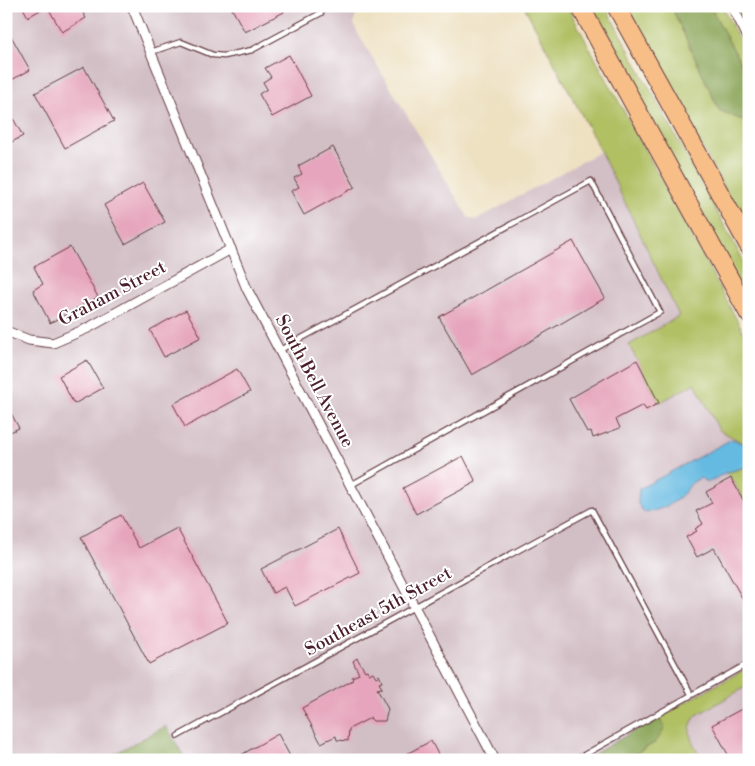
<svg xmlns="http://www.w3.org/2000/svg" width="755" height="766" viewBox="0 0 755 766" font-family="'Libre Bodoni',serif">
<style>
.industrial{fill:#d2bec5}
.green{fill:#b0c064;stroke:#7d7048}
.forest{fill:#8ca65a;stroke:#6b6242}
.water{fill:#65bae1;stroke:#586c86}
.building{fill:#e6a5bc}
.lines{fill:none;stroke-linecap:round;stroke-linejoin:round}
.lane-casing{stroke:#633c42;stroke-width:7}
.street-casing{stroke:#633c42;stroke-width:11}
.highway-casing{stroke:#633c42;stroke-width:20}
.lane{stroke:#fff;stroke-width:4.5}
.street{stroke:#fff;stroke-width:9}
.highway{stroke:#f7be88;stroke-width:18}
.labels{text-anchor:middle;stroke-width:4;stroke-linejoin:round;paint-order:stroke}
.street-label{font-size:18px;fill:#4a1f2b;stroke:#fff}
</style>
<rect width="100%" height="100%" fill="#fff"/>
<filter id="ink" filterUnits="userSpaceOnUse"><feTurbulence type="fractalNoise" baseFrequency=".02" numOctaves="2"/><feDisplacementMap in="SourceGraphic" scale="10" xChannelSelector="R" yChannelSelector="G"/><feConvolveMatrix kernelMatrix="1 2 1 2 8 2 1 2 1" color-interpolation-filters="sRGB"/></filter>
<filter id="wash" filterUnits="userSpaceOnUse"><feTurbulence type="fractalNoise" baseFrequency=".0096" numOctaves="4" result="noise"/><feDisplacementMap in="SourceGraphic" scale="20" xChannelSelector="R" yChannelSelector="G"/><feGaussianBlur stdDeviation="1.12" result="paint"/><feColorMatrix in="noise" values="0 0 0 0 0 0 0 0 0 0 0 0 0 0 0 0 0 1.4 0 .05"/><feComposite in="paint" operator="in"/></filter>
<g filter="url(#wash)">
<rect width="100%" height="100%" fill="#eee1c2"/>
<!-- industrial -->
<path class="industrial" d="M6,6H369L356,14L354,23L357,32L468,217L476,220L601,151L749,423V760H186L166,726L103,760H6Z"/>
<!-- green -->
<g class="green">
<path d="M524,6H567L749,342V446L719,430L695,383L659,403L629,345L679,316L597,144Z"/>
<path d="M588,6H605L749,271V303Z"/>
<path d="M625,6H671L719,110L749,123V234Z"/>
<path d="M710,6H722L749,59V79Z"/>
<path d="M734,6H744L749,16V35Z"/>
<path d="M749,466V510L731,478L726,473Z"/>
<path d="M749,667V685L697,715C683,731 693,743 702,760H624L656,742L660,720L655,719Z"/>
</g>
<!-- forest -->
<g class="forest">
<path d="M671,6H710L749,79V123L719,110Z"/>
<path d="M655,719L660,720L665,728L656,742L624,760H584Z"/>
<path d="M166,726L186,760H103Z"/>
</g>
<!-- water -->
<path class="water" d="M732,439L749,446V466L725,473L707,483L701,478C689,483 691,485 683,494C674,504 657,512 644,512L638,504L639,489Z"/>
<g id="blocks">
<!-- building -->
<g class="building">
<path d="M22,6H79L86,18L62,32L47,6L28,17Z"/>
<path d="M237,6H281L284,12L245,32L232,9Z"/>
<path d="M6,27L30,70L6,83Z"/>
<path d="M289,55L311,96L272,117L259,94L267,89L263,82L271,77L265,68Z"/>
<path d="M84,67L114,121L65,148L35,93Z"/>
<path d="M11,115L23,136L6,145V118Z"/>
<path d="M333,147L355,187L304,215L291,191L299,187L294,178L302,174L298,166Z"/>
<path d="M143,183L165,222L125,244L104,205Z"/>
<path d="M573,241L605,298L472,375L439,317Z"/>
<path d="M70,247L98,297L50,323L33,290L43,284L34,267Z"/>
<path d="M186,310L201,337L164,357L150,330Z"/>
<path d="M87,360L103,388L74,404L59,376Z"/>
<path d="M637,360L659,403L646,410L643,405L616,419L620,428L593,438L591,431L587,432L569,399Z"/>
<path d="M237,369L250,392L185,427L173,404Z"/>
<path d="M6,404L19,428L6,434Z"/>
<path d="M463,456L476,482L416,514L403,488Z"/>
<path d="M731,478L749,510V610L714,548L697,557L686,537L697,531L695,529L703,524L696,511L712,503L706,492Z"/>
<path d="M121,515L139,548L177,528L228,623L149,664L81,537Z"/>
<path d="M338,529L360,573L295,606L285,587L273,593L261,569Z"/>
<path d="M357,658L365,671L367,670L369,674L373,672L376,677L379,675L382,682L379,683L382,688L377,689L388,709L385,721H373L370,718L349,729L348,741L337,740L336,736L321,743L302,708L353,680L352,677L359,674L353,661Z"/>
<path d="M749,705V760H731L712,725Z"/>
<path d="M278,734L290,756L284,760H232Z"/>
<path d="M431,741L441,760H395Z"/>
</g>
</g>
</g>
<g filter="url(#ink)">
<use href="#blocks" fill-opacity="0" stroke="#633c42" stroke-width="1"/>
<g class="lines">
<defs>
<g id="lane">
<path d="M151,52L181,42L213,55L224,56L252,50L321,13"/>
<path d="M280,350L591,181L660,312L351,485"/>
<path d="M178,736L592,510L691,694"/>
<path d="M575,760L749,663"/>
</g>
<g id="street">
<path d="M132,6L247,289L495,760"/>
<path d="M732,6L749,39"/>
<path d="M6,331L29,340L53,343L88,328L231,249"/>
</g>
<g id="highway">
<path d="M580,6L749,314"/>
<path d="M616,6L749,246"/>
</g>
</defs>
<!-- lane casing -->
<use href="#lane" class="lane-casing"/>
<!-- street casing -->
<use href="#street" class="street-casing"/>
<!-- highway casing -->
<use href="#highway" class="highway-casing"/>
<!-- lane -->
<use href="#lane" class="lane"/>
<!-- street -->
<use href="#street" class="street"/>
<!-- highway -->
<use href="#highway" class="highway"/>
</g>
</g>
<g class="labels">
<!-- street labels -->
<g class="street-label">
<text transform="translate(112 293) rotate(-28)" y="6">Graham Street</text>
<text transform="translate(315 381) rotate(62)" y="6">South Bell Avenue</text>
<text transform="translate(378 611) rotate(-29)" y="6">Southeast 5th Street</text>
</g>
</g>
<!-- margin -->
<rect width="755" height="766" fill="none" stroke="#fff" stroke-width="25"/>
</svg>
